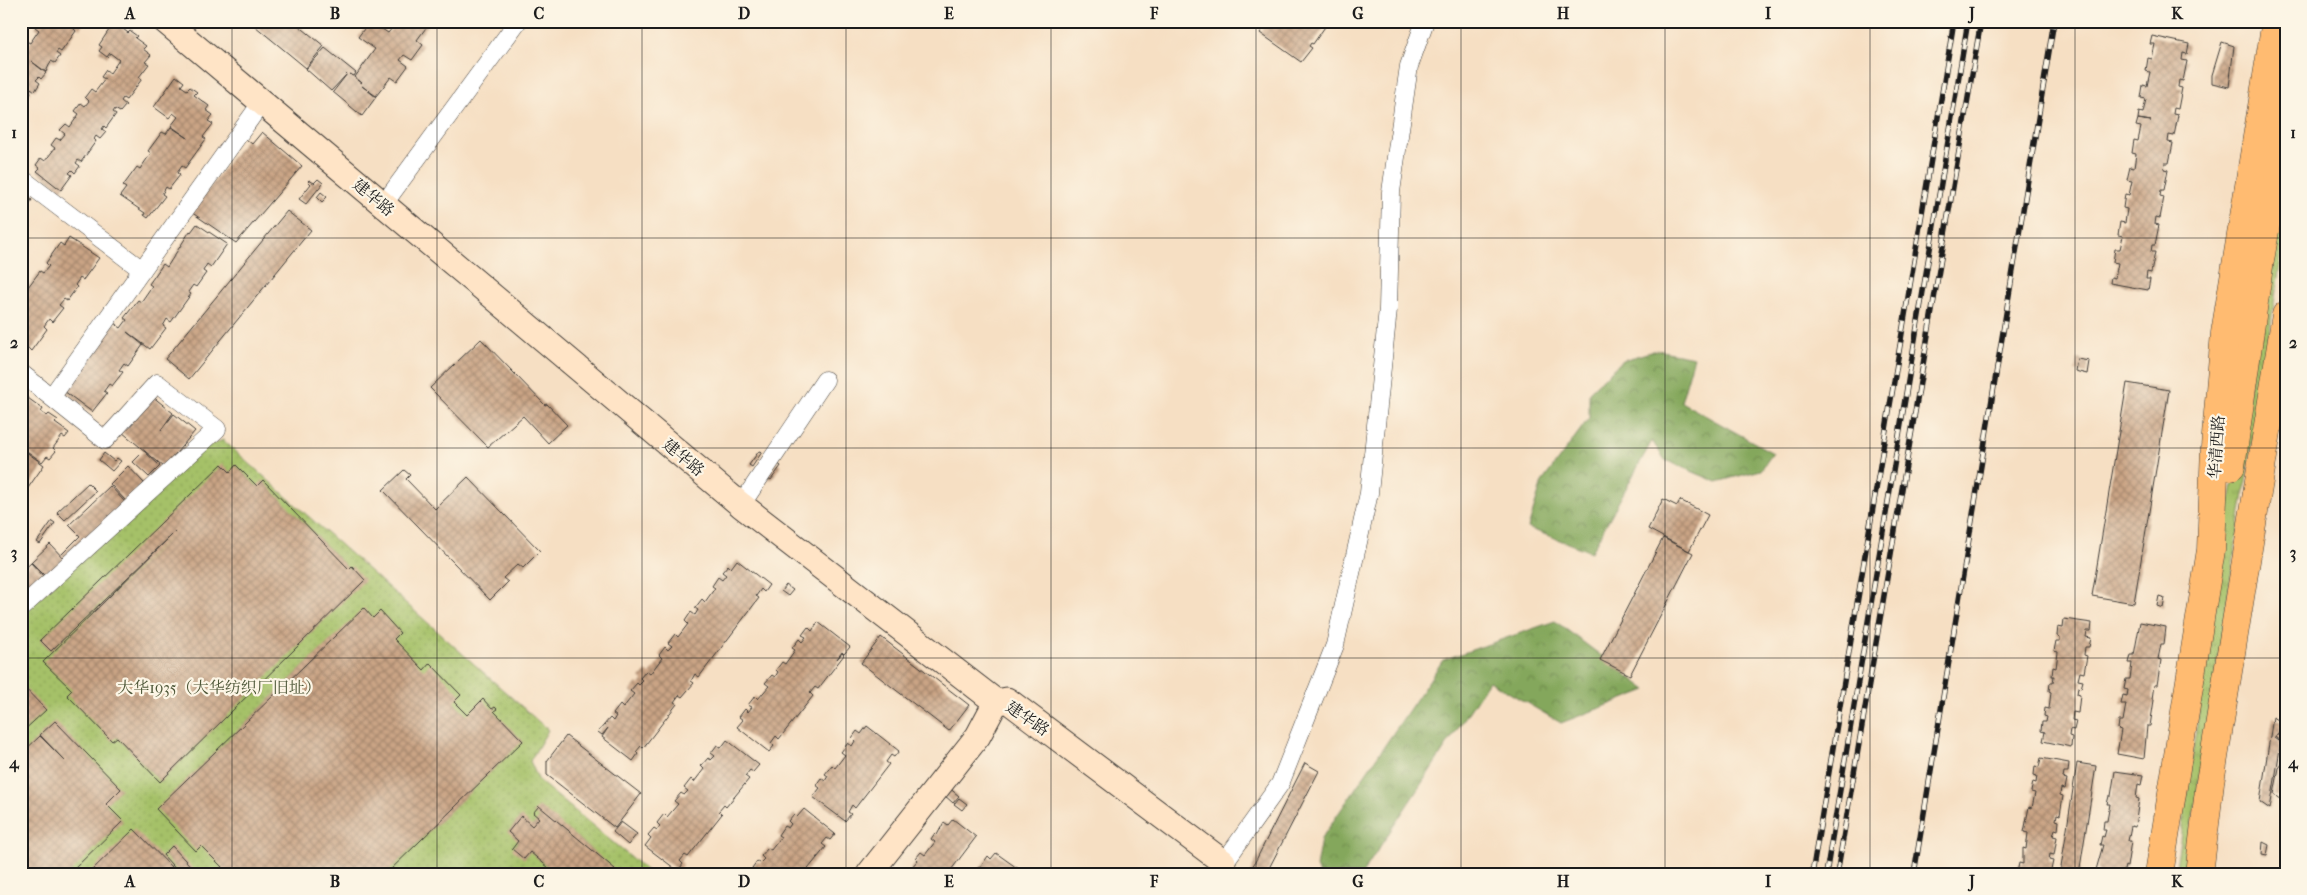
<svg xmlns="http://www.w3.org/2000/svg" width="2307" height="895" viewBox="0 0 2307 895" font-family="'IM FELL French Canon','Noto Serif SC',serif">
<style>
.grass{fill:url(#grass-tufts);stroke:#606e42}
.forest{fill:url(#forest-crowns);stroke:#50623c}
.park{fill:url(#park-dots);stroke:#606e42}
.building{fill:url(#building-cross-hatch)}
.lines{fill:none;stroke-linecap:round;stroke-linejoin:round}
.street-casing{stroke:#3d3935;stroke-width:19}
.secondary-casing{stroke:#3d3935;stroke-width:27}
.primary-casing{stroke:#3d3935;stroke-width:29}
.street{stroke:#fff;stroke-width:18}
.secondary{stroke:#ffe4c6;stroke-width:25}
.primary{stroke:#ffbb71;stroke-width:28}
.rail-casing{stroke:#1c1c1c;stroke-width:5.5}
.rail{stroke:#fcf5e5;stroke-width:4;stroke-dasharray:11;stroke-linecap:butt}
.grid{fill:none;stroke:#1c1c1c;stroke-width:1;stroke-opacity:0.55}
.labels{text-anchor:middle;stroke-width:4.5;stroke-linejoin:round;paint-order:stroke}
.street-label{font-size:16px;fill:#1c1c1c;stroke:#fcf5e5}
.park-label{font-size:16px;fill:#4c5637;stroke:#fcf5e5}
.neatline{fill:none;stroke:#1c1c1c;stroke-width:2}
.grid-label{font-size:16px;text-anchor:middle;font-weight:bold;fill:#1c1c1c}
</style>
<defs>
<pattern id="grass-tufts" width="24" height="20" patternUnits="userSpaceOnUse" patternTransform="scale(1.25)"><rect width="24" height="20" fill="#a5c168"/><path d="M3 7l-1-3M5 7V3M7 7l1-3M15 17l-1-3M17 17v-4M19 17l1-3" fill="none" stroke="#8da55a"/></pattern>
<pattern id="forest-crowns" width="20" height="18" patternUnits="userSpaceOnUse" patternTransform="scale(1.25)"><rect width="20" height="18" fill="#84a75c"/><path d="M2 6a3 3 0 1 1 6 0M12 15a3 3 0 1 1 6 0" fill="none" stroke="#6b874b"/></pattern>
<pattern id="park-dots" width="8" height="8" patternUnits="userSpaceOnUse" patternTransform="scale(1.25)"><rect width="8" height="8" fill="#a5c168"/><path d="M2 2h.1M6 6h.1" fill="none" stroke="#8da55a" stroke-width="1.8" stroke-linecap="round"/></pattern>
<pattern id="building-cross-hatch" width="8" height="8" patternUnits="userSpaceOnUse" patternTransform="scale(1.25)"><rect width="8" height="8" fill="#caa485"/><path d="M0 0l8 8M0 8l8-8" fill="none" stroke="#a3856c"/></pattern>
</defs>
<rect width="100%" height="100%" fill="#fcf5e5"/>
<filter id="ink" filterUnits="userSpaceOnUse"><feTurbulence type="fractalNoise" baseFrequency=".02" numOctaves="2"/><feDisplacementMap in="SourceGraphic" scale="10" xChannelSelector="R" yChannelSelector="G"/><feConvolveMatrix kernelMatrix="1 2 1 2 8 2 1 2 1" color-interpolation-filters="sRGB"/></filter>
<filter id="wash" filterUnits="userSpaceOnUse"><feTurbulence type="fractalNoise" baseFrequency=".0096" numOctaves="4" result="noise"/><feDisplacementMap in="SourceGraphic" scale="20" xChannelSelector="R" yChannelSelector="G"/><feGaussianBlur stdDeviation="1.12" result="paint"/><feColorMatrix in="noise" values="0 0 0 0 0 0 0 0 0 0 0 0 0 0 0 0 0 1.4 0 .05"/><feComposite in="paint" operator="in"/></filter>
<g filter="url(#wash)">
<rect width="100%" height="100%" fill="#f6dfc3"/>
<!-- grass -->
<path class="grass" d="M2286,161V227L2184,874H2175L2225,532Z"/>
<!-- forest -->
<g class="forest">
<path d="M1657,350L1694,357L1681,402L1773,453L1761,470L1717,482L1665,460L1652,441L1591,552L1528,528L1542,482L1589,418V392L1623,360Z"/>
<path d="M1555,621L1647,690L1561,723L1489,681L1362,874H1319L1316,867L1321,839L1443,660Z"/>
</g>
<!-- park -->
<path class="park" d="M223,440L548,730L530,761L539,781L651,874H21V615L200,449Z"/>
<g id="blocks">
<!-- building -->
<g class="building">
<path d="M40,21L45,23L46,21L85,22L80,29L76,26L74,29L76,31L61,52L58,50L56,53L60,56L55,63L51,61L46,72L31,61L46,73L41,79L39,77L36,80L40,83L35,91L31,88L29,91L31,92L21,106V55L24,51L21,47L26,41L30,43L39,30L35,27Z"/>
<path d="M115,21L124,26L122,28L128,33L130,31L137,36L135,38L146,46L143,49L151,55L145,62L149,64L139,77L142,79L126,100L123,98L121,101L126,105L120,112L115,109L113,112L116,114L106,128L104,126L102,129L106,132L100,139L96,136L94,139L96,141L81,162L78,160L76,163L80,166L75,173L72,170L69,173L72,175L61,190L37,171L40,168L36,165L41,158L45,161L55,148L51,145L56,138L60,140L65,134L60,130L66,124L70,127L79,114L75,111L81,103L85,106L89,101L85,97L91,89L95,92L105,79L101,77L106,70L110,73L119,60L110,53L107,57L99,51L102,47L99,45Z"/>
<path d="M259,21H293L324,46L306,68L255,26Z"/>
<path d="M370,21L388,33L398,21H431L417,40L423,45L412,60L404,55L400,60L408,66L397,81L391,77L376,96L362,86L376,97L362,116L333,92L347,74L331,91L306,69L325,48L356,73L354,76L350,74L362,83L355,77L375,49L358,37Z"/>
<path d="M1269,21H1329L1313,44L1311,43L1309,46L1312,48L1301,62L1260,33Z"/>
<path d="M2152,36L2189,44L2187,54L2183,53L2182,60L2187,61L2183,81L2179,80L2178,87L2182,88L2178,109L2174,108L2173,114L2178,115L2174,136L2169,135L2168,142L2173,143L2169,163H2165L2164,169L2168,170L2164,190H2161L2160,196L2164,197L2160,218L2156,217L2155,224L2159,225L2155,245H2152L2151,252H2155L2151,273L2147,272L2146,279H2150L2148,290L2110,283L2111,277L2115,278L2118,263L2113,262L2115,249H2120L2123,236L2118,235L2120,222L2125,223L2127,209L2123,208L2125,194L2129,195L2132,181L2127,180L2130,167L2134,168L2136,154L2132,153L2134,140L2138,141L2141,127L2136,126L2138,119L2151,121L2138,119L2139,112L2143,113L2146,99L2141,98L2143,85L2147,86L2150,72L2146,71L2148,58L2152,59L2155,44H2150Z"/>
<path d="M2222,42L2234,46L2229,87L2212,83V75Z"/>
<path d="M176,76L184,82L181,86L187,90L190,87L197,92L194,95L209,106L206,110L213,115L208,121L213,124L203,137L206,139L185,168L182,166L177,173L180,175L169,189L166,187L162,194L165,196L148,218L144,215L145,213L120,196L126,188L123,186L137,167L140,169L151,153L148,151L162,132L166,134L171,127L188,138L171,126L178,117L173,113L169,118L154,107Z"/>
<path d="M262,132L302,166L236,243L191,212L246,139L252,144Z"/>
<path d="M318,179L323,183L306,204L299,199L311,184L308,181L309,180L314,183Z"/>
<path d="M321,192L327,197L322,202L317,197Z"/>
<path d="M21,193L32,200L21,215Z"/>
<path d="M287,211L311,230L189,379L165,359Z"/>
<path d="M197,224L227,244L211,267L207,264L203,271L206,273L196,287L193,285L188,292L191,294L171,322L167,319L163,326L166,328L150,349L127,332L143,345L128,366L124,363L119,370L123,372L112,386L109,384L104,391L107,393L92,412L64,391L114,323L121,328L127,320L124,318L138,300L141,302L152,286L149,284L163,264L167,267L190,231L191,232Z"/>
<path d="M69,238L99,258L83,280L80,278L75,285L77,287L67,301L64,299L59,305L63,308L52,322L49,319L44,326L47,329L31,351L21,341V300L23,301L28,294L25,291L40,271L43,273L49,266L46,263L60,243L64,246Z"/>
<path d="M481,339L545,405L547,404L567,425L548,443L523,416L488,447L430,388Z"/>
<path d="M2077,359L2089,361L2087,374L2075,371Z"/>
<path d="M2127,383L2169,390L2134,603L2092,596Z"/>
<path d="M21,393L43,409L41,412L47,416L49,414L58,420L55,423L69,433L65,438L62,436L53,448L56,451L50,458L47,456L42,462L21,447Z"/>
<path d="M152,396L173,413L161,430L174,414L195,431L164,467L122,432Z"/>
<path d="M21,448L44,465L28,488L25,485L21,490Z"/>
<path d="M144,451L160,466L149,477L133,462Z"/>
<path d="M759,451L762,452L752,467L749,465Z"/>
<path d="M104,453L114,461L117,458L121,461L112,471L99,460Z"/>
<path d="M777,463L781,466L771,480L767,477Z"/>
<path d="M222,464L230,472L236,465L257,486L263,480L349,569L352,566L365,580L160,782L117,737L112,741L67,695L72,690L43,662L175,532L51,651L40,640Z"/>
<path d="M128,466L144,483L126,501L110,484Z"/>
<path d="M404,470L410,475L406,479L435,509L468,477L540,551L523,568L518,564L503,578L508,582L490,600L383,490Z"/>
<path d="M88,483L96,491L65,520L57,512Z"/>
<path d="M110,486L126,503L65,559L61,555L80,536L69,525Z"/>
<path d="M1663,499L1677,506L1680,500L1708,515L1689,551L1648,529Z"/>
<path d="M52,521L55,523L40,544L37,542Z"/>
<path d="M1663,538L1693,553L1630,675L1600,660Z"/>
<path d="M50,544L65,560L46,577L31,562Z"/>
<path d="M737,560L769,585L764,592L761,589L756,596L759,598L699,677L695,674L691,681L694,683L682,697L679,695L674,702L677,704L643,748L641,746L636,752L638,754L633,761L602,737L608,728L602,735L598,732L610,718L613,721L616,716L613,714L620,705L623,708L634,694L630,691L637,683L639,685L643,681L640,678L646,671L650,674L662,658L659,655L665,647L668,650L672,646L668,643L675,634L678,637L688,624L685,621L691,612L695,615L698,610L695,608L702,599L705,602L715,588L712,586L718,577L722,580L726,575L722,572L728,565L731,568Z"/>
<path d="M31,563L47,580L21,605V572Z"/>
<path d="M786,585L793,590L788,596L781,591Z"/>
<path d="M2159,596L2165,598L2163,608L2157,606Z"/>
<path d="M364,608L373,618L380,611L400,633L394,639L424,670L430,663L461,695L454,702L467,715L483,699L492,709L495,707L497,709L494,711L523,741L386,874H216L215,873L222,867L201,846L196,851L156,809Z"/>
<path d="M2064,619L2092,623L2091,631H2087L2086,637L2091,638L2089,647H2085L2084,655L2087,656L2084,673L2080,672L2078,680L2083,681L2081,688L2078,687L2077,694L2080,695L2078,713L2073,712L2072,720L2076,721L2074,730L2070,729L2069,736L2072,737L2071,747L2043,741L2045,732L2041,731L2042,722H2046L2047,717L2044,716L2045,708L2049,709L2051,692L2049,691L2050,683H2053L2054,676H2052L2053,667L2056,668L2058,652L2054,651L2056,641H2060V637L2057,636L2058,626L2063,627Z"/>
<path d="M818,622L850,647L844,654L842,652L837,659L842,653L844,655L818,689L815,687L810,693L813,696L779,739L776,736L771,743L774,746L769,752L737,727L743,720L739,717L745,709L748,712L752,707L748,705L755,696L758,699L769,686L765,683L772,675L775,677L778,672L776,670L782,662L785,664L795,650L792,648L799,639L802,642L806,637L802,635L808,627L812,631Z"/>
<path d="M2140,622L2166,627L2164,644H2161L2158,659L2161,660L2157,685H2154L2152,699L2154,700L2150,726H2147L2144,759L2117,754L2121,730L2118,729L2119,721H2123L2126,704H2121L2123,695L2127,696L2128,690L2124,689L2126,679H2130L2132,663H2129L2131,655H2134Z"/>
<path d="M881,637L969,705L949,731L861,663Z"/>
<path d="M21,684L46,710L21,733Z"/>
<path d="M2273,717L2285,724L2274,738L2281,743L2270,809L2260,802Z"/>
<path d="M55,721L121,789L106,804L123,821L69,874H21V754L40,736L65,761L40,735Z"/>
<path d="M2286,725V746L2275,737Z"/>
<path d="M867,726L899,751L894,757L891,755L886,762L889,764L855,808L852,805L848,812L851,814L845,821L813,797L820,788L816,785L821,778L825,781L828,776L825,774L832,765L835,768L845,755L841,752L848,743L852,746L855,741L852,738L857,731L861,734Z"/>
<path d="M566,736L641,794L615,828L547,775V761Z"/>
<path d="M727,740L759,765L753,772L750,770L745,776L749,779L726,807L724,805L719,811L722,814L688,857L685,855L680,861L683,864L678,871L645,846L651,838L648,835L654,828L657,830L660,826L657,823L664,814L667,817L678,804L674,801L681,793L684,795L688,791L684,788L691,779L694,782L704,769L701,766L708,758L711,760L715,756L711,753L717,745L721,748Z"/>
<path d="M2041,758L2069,763L2068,772H2064L2063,778L2067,779L2065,789L2061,788L2060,795L2063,796L2060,815L2057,814L2056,820L2059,821L2058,830L2055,829L2053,836L2057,837L2054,855L2050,854L2049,860L2053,861L2051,870H2047L2046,874L2017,873L2019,863L2023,864V848L2026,849L2028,833L2024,832L2029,807L2032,808L2035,793L2031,792L2033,782L2036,783L2037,776L2034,775L2035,766L2039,767Z"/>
<path d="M2286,759V803L2274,794L2279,768Z"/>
<path d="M1305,763L1319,771L1266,874H1249Z"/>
<path d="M2077,763L2096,766L2079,874H2060Z"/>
<path d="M2115,771L2143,775L2141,785L2138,784L2136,798L2139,799L2135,827L2131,826L2128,841H2131L2127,867L2125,866L2123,874H2099V871L2096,870L2103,845H2100L2102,836L2104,837L2106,830H2103L2104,821H2107L2110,804H2107L2109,796H2111Z"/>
<path d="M948,787L959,796L953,803L943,794Z"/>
<path d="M959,798L967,804L962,810L954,804Z"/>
<path d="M539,806L615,869L612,874H556L530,852L524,859L512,849L518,841L508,832L521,816L532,826L539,818L533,813Z"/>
<path d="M804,809L835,834L830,840L827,838L822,844L826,847L804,874H753L755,871L752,868L757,861L760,863L764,859L761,856L768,848L771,850L781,837L778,835L784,826L788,828L791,824L788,821L794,814L797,817Z"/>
<path d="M953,819L976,837L948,874H911L913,871L910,869L918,860L916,858L921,852L925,855L935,842L931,839L935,833L937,835L944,822L948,825Z"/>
<path d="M621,822L637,834L628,845L613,832Z"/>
<path d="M134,829L178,874H88Z"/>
<path d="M2263,842L2269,845L2267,855L2262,854Z"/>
<path d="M172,846L198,874H180L163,855Z"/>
<path d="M996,853L1020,870L1017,874L975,873L979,867L980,868L988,856L991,859Z"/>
</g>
</g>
</g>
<g filter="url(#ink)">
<use href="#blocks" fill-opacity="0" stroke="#3d3935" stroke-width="1"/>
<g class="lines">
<defs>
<g id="street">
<path d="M21,178L142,270"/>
<path d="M383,205L518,21"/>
<path d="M21,373L105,440L157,383L217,429L21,608"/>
<path d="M52,396L262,102"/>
<path d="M741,505L825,380"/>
<path d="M1216,874L1280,784L1335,645L1369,493L1388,309L1391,192L1409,66L1425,21"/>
</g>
<g id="secondary">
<path d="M165,21L741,505L996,702L1007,700L1223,862"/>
<path d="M869,874L978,736L996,702"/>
</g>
<g id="primary">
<path d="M2231,466L2259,266L2286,107"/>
<path d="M2159,874L2211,550L2215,447L2225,333L2276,21"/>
<path d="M2199,874L2210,782L2286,315"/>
</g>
</defs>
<!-- street casing -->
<use href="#street" class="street-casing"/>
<!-- secondary casing -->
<use href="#secondary" class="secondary-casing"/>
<!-- primary casing -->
<use href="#primary" class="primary-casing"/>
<!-- street -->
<use href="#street" class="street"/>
<!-- secondary -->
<use href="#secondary" class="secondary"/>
<!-- primary -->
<use href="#primary" class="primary"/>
<defs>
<g id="rail">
<path d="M1812,874L1954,21"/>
<path d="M1826,874L1968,21"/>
<path d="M1837,874L1981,21"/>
<path d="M1914,874L2054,21"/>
</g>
</defs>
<!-- rail casing -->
<use href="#rail" class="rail-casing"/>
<!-- rail -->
<use href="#rail" class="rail"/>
</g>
</g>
<!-- grid -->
<path class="grid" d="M232,21V874M437,21V874M642,21V874M846,21V874M1051,21V874M1256,21V874M1461,21V874M1665,21V874M1870,21V874M2075,21V874M21,238H2286M21,448H2286M21,658H2286"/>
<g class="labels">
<!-- street labels -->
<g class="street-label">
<text transform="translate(374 197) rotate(40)" y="6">建华路</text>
<text transform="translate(2216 447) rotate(-86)" y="6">华清西路</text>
<text transform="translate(684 457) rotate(40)" y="6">建华路</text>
<text transform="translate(1028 718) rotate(34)" y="6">建华路</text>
</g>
<!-- park labels -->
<g class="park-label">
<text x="219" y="693">大华1935（大华纺织厂旧址）</text>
</g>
</g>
<!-- margin -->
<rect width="2307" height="895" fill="none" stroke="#fcf5e5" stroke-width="55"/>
<rect x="28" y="28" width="2252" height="840" class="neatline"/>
<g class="grid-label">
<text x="130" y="19">A</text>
<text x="335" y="19">B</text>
<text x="539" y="19">C</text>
<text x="744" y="19">D</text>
<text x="949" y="19">E</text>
<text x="1154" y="19">F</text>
<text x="1358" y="19">G</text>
<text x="1563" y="19">H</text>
<text x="1768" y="19">I</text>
<text x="1972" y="19">J</text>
<text x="2177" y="19">K</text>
<text x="14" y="138">1</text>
<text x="2293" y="138">1</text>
<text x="14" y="348">2</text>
<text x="2293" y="348">2</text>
<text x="14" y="558">3</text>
<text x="2293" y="558">3</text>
<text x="14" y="768">4</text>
<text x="2293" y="768">4</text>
<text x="130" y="887">A</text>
<text x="335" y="887">B</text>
<text x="539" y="887">C</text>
<text x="744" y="887">D</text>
<text x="949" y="887">E</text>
<text x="1154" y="887">F</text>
<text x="1358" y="887">G</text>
<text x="1563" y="887">H</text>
<text x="1768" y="887">I</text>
<text x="1972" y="887">J</text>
<text x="2177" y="887">K</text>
</g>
</svg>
